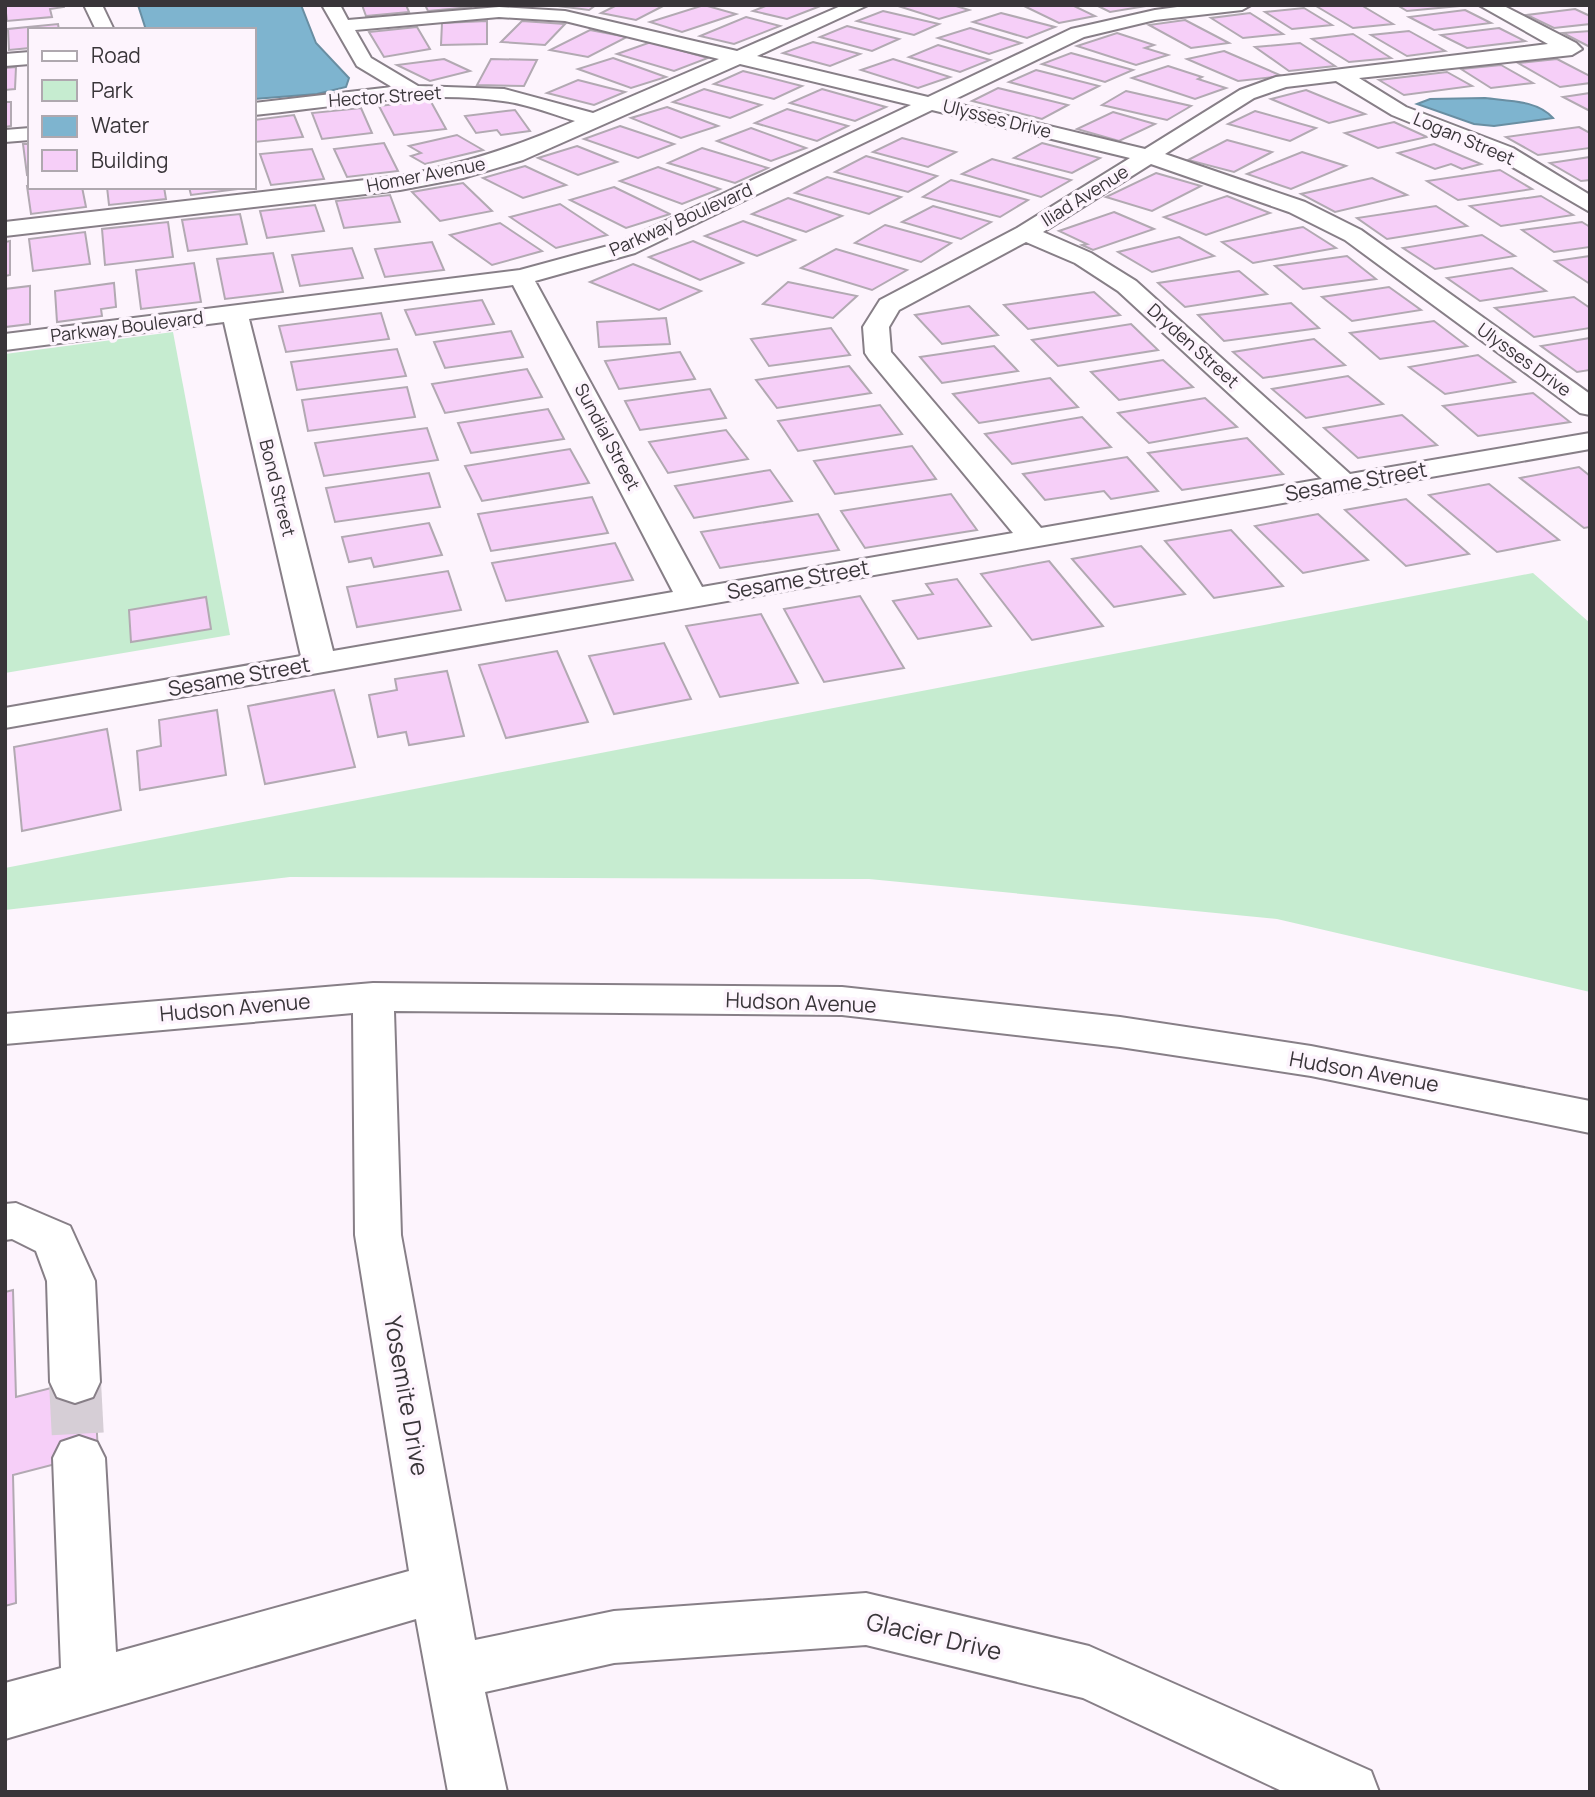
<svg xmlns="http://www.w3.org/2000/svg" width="1595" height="1797" viewBox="0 0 1595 1797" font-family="Manrope,sans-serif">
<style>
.green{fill:#c6ecd0}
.water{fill:#7eb4cf;stroke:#698ea2;stroke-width:2}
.building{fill:#f6cff8;stroke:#b2a9b2;stroke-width:2}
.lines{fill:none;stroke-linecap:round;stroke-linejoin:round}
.minor-tunnel{stroke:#d6ced6;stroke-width:52;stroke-dasharray:52 26;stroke-linecap:butt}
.minor-casing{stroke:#877f87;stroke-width:4}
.minor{fill:#fff;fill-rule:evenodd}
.labels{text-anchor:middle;stroke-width:7;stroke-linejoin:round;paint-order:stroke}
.far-street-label{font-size:18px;fill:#393539;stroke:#fdf4fd}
.street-label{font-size:21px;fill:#393539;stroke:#fdf4fd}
.near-street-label{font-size:24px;fill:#393539;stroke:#fdf4fd}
</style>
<rect width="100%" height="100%" fill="#fdf4fd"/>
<!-- green -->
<g class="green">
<path d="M173,332L230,635L5,673V354Z"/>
<path d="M1533,573L1590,623V992L1277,919L869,879L290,877L5,910V868Z"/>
</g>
<!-- water -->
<g class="water">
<path d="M138,5H301L316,43L349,78L346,87L317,94L254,99V30H146Z"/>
<path d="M1485,98C1508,101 1537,100 1553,118L1494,126L1474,124L1417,104L1430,99Z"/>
</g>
<!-- building -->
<g class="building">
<path d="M5,5H64V7L50,9L52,17L7,21Z"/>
<path d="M362,5H406L409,12L366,16Z"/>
<path d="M425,5H470L471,7L428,11Z"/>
<path d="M550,5H596L589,10Z"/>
<path d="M617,5H665L636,20L601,13Z"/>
<path d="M704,5L736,14L682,32L650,22Z"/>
<path d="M768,5H823L787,19L753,11Z"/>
<path d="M895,5H953L969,10L939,19Z"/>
<path d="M1022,5H1072L1095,16L1059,23Z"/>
<path d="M1096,5H1143L1146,6L1110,12Z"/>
<path d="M1361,5L1393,24L1353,28L1316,6Z"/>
<path d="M1397,5H1457L1459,6L1407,11Z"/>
<path d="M1304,8L1332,25L1292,29L1265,12Z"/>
<path d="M1575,9L1590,16V24L1554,28L1527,15Z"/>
<path d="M1465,10L1491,23L1434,30L1409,17Z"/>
<path d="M883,11L939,24L914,35L857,21Z"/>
<path d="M1001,13L1055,27L1027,38L973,22Z"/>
<path d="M1250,13L1283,34L1243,38L1211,18Z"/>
<path d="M746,17L780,26L734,44L700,36Z"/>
<path d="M1185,20L1229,43L1191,48L1149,25Z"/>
<path d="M487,21V44L441,45L442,23Z"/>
<path d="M522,21L565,24L545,45L501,42Z"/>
<path d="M58,24L59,30H30V48L9,50L8,29Z"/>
<path d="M847,26L899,39L872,51L820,37Z"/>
<path d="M417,27L430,49L384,57L369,32Z"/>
<path d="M970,28L1021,43L989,54L938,38Z"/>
<path d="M1499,28L1525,41L1467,48L1441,35Z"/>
<path d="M590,30L627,37L588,57L550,50Z"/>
<path d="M1409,31L1445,51L1407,56L1371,35Z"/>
<path d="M1590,31V47L1563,33Z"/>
<path d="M1117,33L1154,45L1145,48L1168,55L1136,65L1077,46Z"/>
<path d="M1353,34L1391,58L1349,62L1312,39Z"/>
<path d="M651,42L708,58L674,71L617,54Z"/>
<path d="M813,42L860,54L830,66L783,53Z"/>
<path d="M1300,43L1335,66L1289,71L1255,47Z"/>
<path d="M938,45L990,60L960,72L909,57Z"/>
<path d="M1224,51L1282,76L1238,81L1187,59Z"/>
<path d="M1071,53L1133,70L1105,82L1042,64Z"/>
<path d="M613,58L666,77L631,88L578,69Z"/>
<path d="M444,59L470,71L430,81L397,65Z"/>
<path d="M491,59L537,60L524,86L477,85Z"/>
<path d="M893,59L950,77L918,88L861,70Z"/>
<path d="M1557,59L1590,76V83L1560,87L1518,63Z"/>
<path d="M1501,65L1533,83L1491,88L1461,69Z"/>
<path d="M1168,66L1202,77L1198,79L1226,88L1195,99L1132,78Z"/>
<path d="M16,67L15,89L5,90V68Z"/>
<path d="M1036,70L1099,86L1073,99L1009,82Z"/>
<path d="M743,71L802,86L774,99L714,84Z"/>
<path d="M1447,72L1472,86L1404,95L1379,80Z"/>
<path d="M578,80L625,92L594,105L547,93Z"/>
<path d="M998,88L1068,105L1042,119L972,101Z"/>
<path d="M704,89L761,105L730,118L673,102Z"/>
<path d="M822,89L886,107L855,121L790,103Z"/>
<path d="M1306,90L1365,114L1329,123L1271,99Z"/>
<path d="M1126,91L1191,106L1167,120L1102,105Z"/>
<path d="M1590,93V111L1563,97Z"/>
<path d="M430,100L446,129L394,135L379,106Z"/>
<path d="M5,102H11V126L5,127Z"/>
<path d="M667,107L718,126L681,138L631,118Z"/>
<path d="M361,108L372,133L322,139L312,113Z"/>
<path d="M787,109L848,126L817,141L755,123Z"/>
<path d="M515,110L530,131L501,135L497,130L476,133L465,116Z"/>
<path d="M1255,111L1316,128L1290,141L1228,124Z"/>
<path d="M1113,112L1155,124L1119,141L1077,129Z"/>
<path d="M294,115L303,137L255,142L254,120Z"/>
<path d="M1394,122L1427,137L1378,148L1345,133Z"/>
<path d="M620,126L674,144L638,158L584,139Z"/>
<path d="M1579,127L1590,133V148L1538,155L1506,137Z"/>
<path d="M751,128L806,148L771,161L717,141Z"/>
<path d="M457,135L483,150L425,164L411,156L421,153L409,146Z"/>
<path d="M902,138L956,152L928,167L873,152Z"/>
<path d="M1227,140L1272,152L1234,172L1188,160Z"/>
<path d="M384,143L398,171L347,177L334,149Z"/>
<path d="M1042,143L1100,158L1072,173L1014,158Z"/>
<path d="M23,144H30V174L27,175Z"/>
<path d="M1434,144L1481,164L1462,169L1451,164L1435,169L1398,153Z"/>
<path d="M577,146L617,162L578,175L538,158Z"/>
<path d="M702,148L768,168L735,183L668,163Z"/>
<path d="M312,149L324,179L271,185L260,154Z"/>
<path d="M1302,152L1346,166L1291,189L1247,174Z"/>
<path d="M866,156L937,176L908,192L835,172Z"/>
<path d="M1590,157V180L1581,181L1550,163Z"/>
<path d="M992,159L1071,180L1041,197L962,174Z"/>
<path d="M525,166L566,185L523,198L483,178Z"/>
<path d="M658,167L720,189L682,204L620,181Z"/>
<path d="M1500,170L1532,189L1458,200L1427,181Z"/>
<path d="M1156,173L1201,186L1152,211L1106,197Z"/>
<path d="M827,177L901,197L869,214L795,193Z"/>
<path d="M1372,178L1407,195L1335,212L1301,194Z"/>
<path d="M951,180L1028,200L1000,217L923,197Z"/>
<path d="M463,183L492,211L440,221L412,192Z"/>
<path d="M27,186L82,187L86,207L31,214Z"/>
<path d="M107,187H164L166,199L109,205Z"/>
<path d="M189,187H245V188L191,195Z"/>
<path d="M614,187L670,214L626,228L570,200Z"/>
<path d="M390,195L400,222L344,228L336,201Z"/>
<path d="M1227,196L1270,213L1206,235L1164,217Z"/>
<path d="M1541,196L1573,215L1501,226L1470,206Z"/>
<path d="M788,198L842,216L806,232L752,214Z"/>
<path d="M560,204L607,235L556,248L510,217Z"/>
<path d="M315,205L324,231L267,238L260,211Z"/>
<path d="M933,206L991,222L961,239L902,222Z"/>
<path d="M1436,206L1467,226L1387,239L1357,218Z"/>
<path d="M1114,212L1154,229L1093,250L1082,245L1087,244L1059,231Z"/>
<path d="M240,214L247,244L188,251L182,220Z"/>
<path d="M743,221L795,240L757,256L705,236Z"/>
<path d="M168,222L173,257L105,265L102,229Z"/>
<path d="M1582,222L1590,227V247L1554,252L1522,230Z"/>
<path d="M500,223L542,251L492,265L450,235Z"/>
<path d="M885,225L951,243L921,262L855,243Z"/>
<path d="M1303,227L1336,248L1253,263L1222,242Z"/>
<path d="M85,232L90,264L33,271L29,239Z"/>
<path d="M1482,235L1515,256L1435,269L1403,248Z"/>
<path d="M1179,237L1214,256L1152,272L1118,252Z"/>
<path d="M10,241V275L5,276V242Z"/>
<path d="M693,241L743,263L700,280L649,257Z"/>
<path d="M432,242L444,270L385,277L375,249Z"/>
<path d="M352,248L363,278L300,286L292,255Z"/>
<path d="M836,249L907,270L872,290L801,268Z"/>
<path d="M273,253L283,292L225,299L217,259Z"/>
<path d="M1347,256L1376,279L1303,289L1275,266Z"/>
<path d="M1590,256V284L1555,261Z"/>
<path d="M194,263L201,302L141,309L136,270Z"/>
<path d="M633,264L701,291L659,310L590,282Z"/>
<path d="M1512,268L1546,291L1480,301L1447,278Z"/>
<path d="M1239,271L1267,294L1185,307L1158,283Z"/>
<path d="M788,282L857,296L833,318L763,304Z"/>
<path d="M114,283L116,307L101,309L102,316L57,322L55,291Z"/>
<path d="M30,286V324L5,327V289Z"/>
<path d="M1389,287L1421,310L1352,321L1322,297Z"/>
<path d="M1094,292L1120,315L1028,329L1004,305Z"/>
<path d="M1574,297L1590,308V328L1534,337L1495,308Z"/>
<path d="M482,300L494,324L416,335L405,310Z"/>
<path d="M1291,303L1319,328L1224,341L1198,315Z"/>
<path d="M969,306L998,335L942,344L915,315Z"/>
<path d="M381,313L389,339L286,352L279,326Z"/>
<path d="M666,318L670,344L599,347L597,322Z"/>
<path d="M1434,321L1467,346L1380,359L1350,333Z"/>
<path d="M1131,324L1158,350L1058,366L1032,340Z"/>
<path d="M831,328L850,355L769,366L751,339Z"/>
<path d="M511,331L523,357L445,368L434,342Z"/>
<path d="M1590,338V370L1577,372L1541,346Z"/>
<path d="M1314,339L1345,365L1263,378L1233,352Z"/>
<path d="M994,346L1018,371L942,383L920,357Z"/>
<path d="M397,349L406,376L297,390L291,362Z"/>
<path d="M680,352L695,379L619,389L605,361Z"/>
<path d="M1478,355L1515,382L1445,394L1409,367Z"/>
<path d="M1163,360L1193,387L1119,400L1091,372Z"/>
<path d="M849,366L871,393L777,408L756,380Z"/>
<path d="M527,369L542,397L445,413L432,384Z"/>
<path d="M1348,376L1383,404L1306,418L1272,389Z"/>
<path d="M1050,378L1078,407L979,423L953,394Z"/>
<path d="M407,387L415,417L308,431L302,400Z"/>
<path d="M710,389L726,418L640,430L625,401Z"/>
<path d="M1533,393L1570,422L1478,436L1443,406Z"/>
<path d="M1205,398L1237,427L1149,443L1118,413Z"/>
<path d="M880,405L902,434L798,451L778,421Z"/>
<path d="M548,409L564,439L471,453L458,423Z"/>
<path d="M1402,415L1437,445L1358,458L1324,428Z"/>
<path d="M1082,417L1111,447L1012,464L985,434Z"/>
<path d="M427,428L438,460L324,476L315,443Z"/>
<path d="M726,430L748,459L668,473L649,442Z"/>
<path d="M1247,438L1283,474L1182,490L1148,453Z"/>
<path d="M912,446L936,479L835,494L814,461Z"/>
<path d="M570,449L589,483L482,501L465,466Z"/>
<path d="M1127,457L1158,491L1111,499L1104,491L1045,500L1023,474Z"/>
<path d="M1579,467L1590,476V527L1584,528L1520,478Z"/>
<path d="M770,470L792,501L694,518L675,486Z"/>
<path d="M429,473L440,507L335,522L326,488Z"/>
<path d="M1489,484L1559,540L1497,552L1429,495Z"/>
<path d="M951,494L977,530L865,548L841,511Z"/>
<path d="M592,497L608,533L491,551L478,514Z"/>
<path d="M1406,499L1469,554L1406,566L1345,510Z"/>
<path d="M818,514L839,550L720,568L701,532Z"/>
<path d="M1318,514L1368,560L1303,573L1255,526Z"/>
<path d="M429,523L442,555L374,567L371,558L349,562L342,537Z"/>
<path d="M1231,530L1283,586L1214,598L1165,541Z"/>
<path d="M615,543L633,580L506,601L492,563Z"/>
<path d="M1141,546L1185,594L1114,607L1072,559Z"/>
<path d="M1049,561L1103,626L1032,640L981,574Z"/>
<path d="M448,571L461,610L357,627L347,587Z"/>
<path d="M957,579L991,626L918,639L893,601L933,594L926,584Z"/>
<path d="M860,596L904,668L824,682L784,609Z"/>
<path d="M206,597L211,629L131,642L129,610Z"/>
<path d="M761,614L798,683L720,697L686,626Z"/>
<path d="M664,643L691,699L614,714L589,656Z"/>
<path d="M557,651L588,722L506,738L479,665Z"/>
<path d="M447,671L464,736L409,745L406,732L378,737L369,695L397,690L395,679Z"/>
<path d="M334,690L355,767L265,784L248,706Z"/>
<path d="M217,710L226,775L140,790L137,751L161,746L159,720Z"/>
<path d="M107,729L121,810L22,831L14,747Z"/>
<path d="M13,1290L16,1397L94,1377L98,1453L13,1475L16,1603L5,1606V1292Z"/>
</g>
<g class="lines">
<!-- minor-tunnel -->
<path class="minor-tunnel" d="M75,1382L79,1458"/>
<defs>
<g id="minor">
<path d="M84,5H102L114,30H96Z"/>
<path d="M322,5H340L348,20L499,7L565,11L737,51L843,5H868L757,56L928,97L1071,29L1155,10L1192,5H1251L1242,10L1155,20L1084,37L949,102L1145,149L1240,90L1276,77L1548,44L1479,5H1502L1576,43L1582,49L1572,55L1359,78L1406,107L1513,148L1590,195V212L1497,158L1392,115L1336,81L1286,87L1254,98L1165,154L1305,202L1361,230L1590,394V415L1580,413L1345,240L1289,212L1151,164L1043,232L1091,253L1136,281L1350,474L1590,433V449L5,728V708L301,656L224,322L5,350V334L520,270L619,243L911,105L740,64L523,160L463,178L400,190L5,236V222L400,176C464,164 515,147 575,121C552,114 528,104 503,101C420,89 337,107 254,115V103L392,87L357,66ZM499,17L565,21L719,59L593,113L504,89L418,86L371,58L355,30ZM932,110L1130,158L1017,228L880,300L863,327L865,353L869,359L1013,533L702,587L535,281L635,253ZM1026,242L1075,263L1118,291L1322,479L1041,528L891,352L889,327L899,310ZM513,285L673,592L333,651L249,319Z"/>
<path d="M30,52V64L5,66V54Z"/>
<path d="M30,128V140L5,142V130Z"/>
<path d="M373,983L842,987L1120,1017L1311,1046L1590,1101V1133L1311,1076L1120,1047L842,1015L394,1011L401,1235L475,1640L614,1611L866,1593L1089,1646L1371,1771L1379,1792H1284L1083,1698L866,1645L614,1663L485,1692L507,1792H448L416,1619L5,1739V1683L61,1668L53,1458L61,1442L79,1436L97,1442L105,1458L116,1652L409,1571L355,1235L353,1013L5,1044V1014Z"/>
<path d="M16,1203L70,1226L95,1281L100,1382L93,1397L75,1403L57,1397L50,1382L47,1281L36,1251L12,1239L5,1240V1204Z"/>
</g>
</defs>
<!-- minor casing -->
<use href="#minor" class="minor-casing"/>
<!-- minor -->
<use href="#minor" class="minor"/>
</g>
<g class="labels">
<!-- far-street labels -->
<g class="far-street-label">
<text transform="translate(385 97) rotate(-4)" y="6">Hector Street</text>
<text transform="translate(997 119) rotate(14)" y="6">Ulysses Drive</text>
<text transform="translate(1464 139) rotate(23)" y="6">Logan Street</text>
<text transform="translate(426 175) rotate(-11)" y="6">Homer Avenue</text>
<text transform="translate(1085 196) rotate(-32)" y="6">Iliad Avenue</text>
<text transform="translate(681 220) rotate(-24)" y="6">Parkway Boulevard</text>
<text transform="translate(127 327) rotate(-7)" y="6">Parkway Boulevard</text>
<text transform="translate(1193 346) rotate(42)" y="6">Dryden Street</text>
<text transform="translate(1524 360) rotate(36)" y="6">Ulysses Drive</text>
<text transform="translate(607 437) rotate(62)" y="6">Sundial Street</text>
<text transform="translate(277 488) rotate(76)" y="6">Bond Street</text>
</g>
<!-- street labels -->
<g class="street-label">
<text transform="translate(1356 482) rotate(-10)" y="7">Sesame Street</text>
<text transform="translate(798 580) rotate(-10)" y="7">Sesame Street</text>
<text transform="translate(239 677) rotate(-10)" y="7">Sesame Street</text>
<text transform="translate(801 1003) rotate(2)" y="7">Hudson Avenue</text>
<text transform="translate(235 1008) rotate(-5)" y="7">Hudson Avenue</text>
<text transform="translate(1364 1072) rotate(10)" y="7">Hudson Avenue</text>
</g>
<!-- near-street labels -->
<g class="near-street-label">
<text transform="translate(406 1396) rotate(80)" y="8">Yosemite Drive</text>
<text transform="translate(934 1637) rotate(13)" y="8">Glacier Drive</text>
</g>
</g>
<!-- border -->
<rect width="1595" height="1797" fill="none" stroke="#393539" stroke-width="14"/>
<!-- legend -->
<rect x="28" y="28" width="228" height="161" fill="#fdf4fd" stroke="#afa8af" stroke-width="2"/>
<rect x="42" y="51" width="35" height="10" fill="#ffffff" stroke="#afa8af" stroke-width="2"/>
<text x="91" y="63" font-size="21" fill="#393539">Road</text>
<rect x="42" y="80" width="35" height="21" fill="#c6ecd0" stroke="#afa8af" stroke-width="2"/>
<text x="91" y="98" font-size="21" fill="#393539">Park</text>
<rect x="42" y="116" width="35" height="21" fill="#7eb4cf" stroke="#afa8af" stroke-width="2"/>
<text x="91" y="133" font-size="21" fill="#393539">Water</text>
<rect x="42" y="150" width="35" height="21" fill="#f6cff8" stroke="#afa8af" stroke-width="2"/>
<text x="91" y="168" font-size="21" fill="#393539">Building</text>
</svg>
